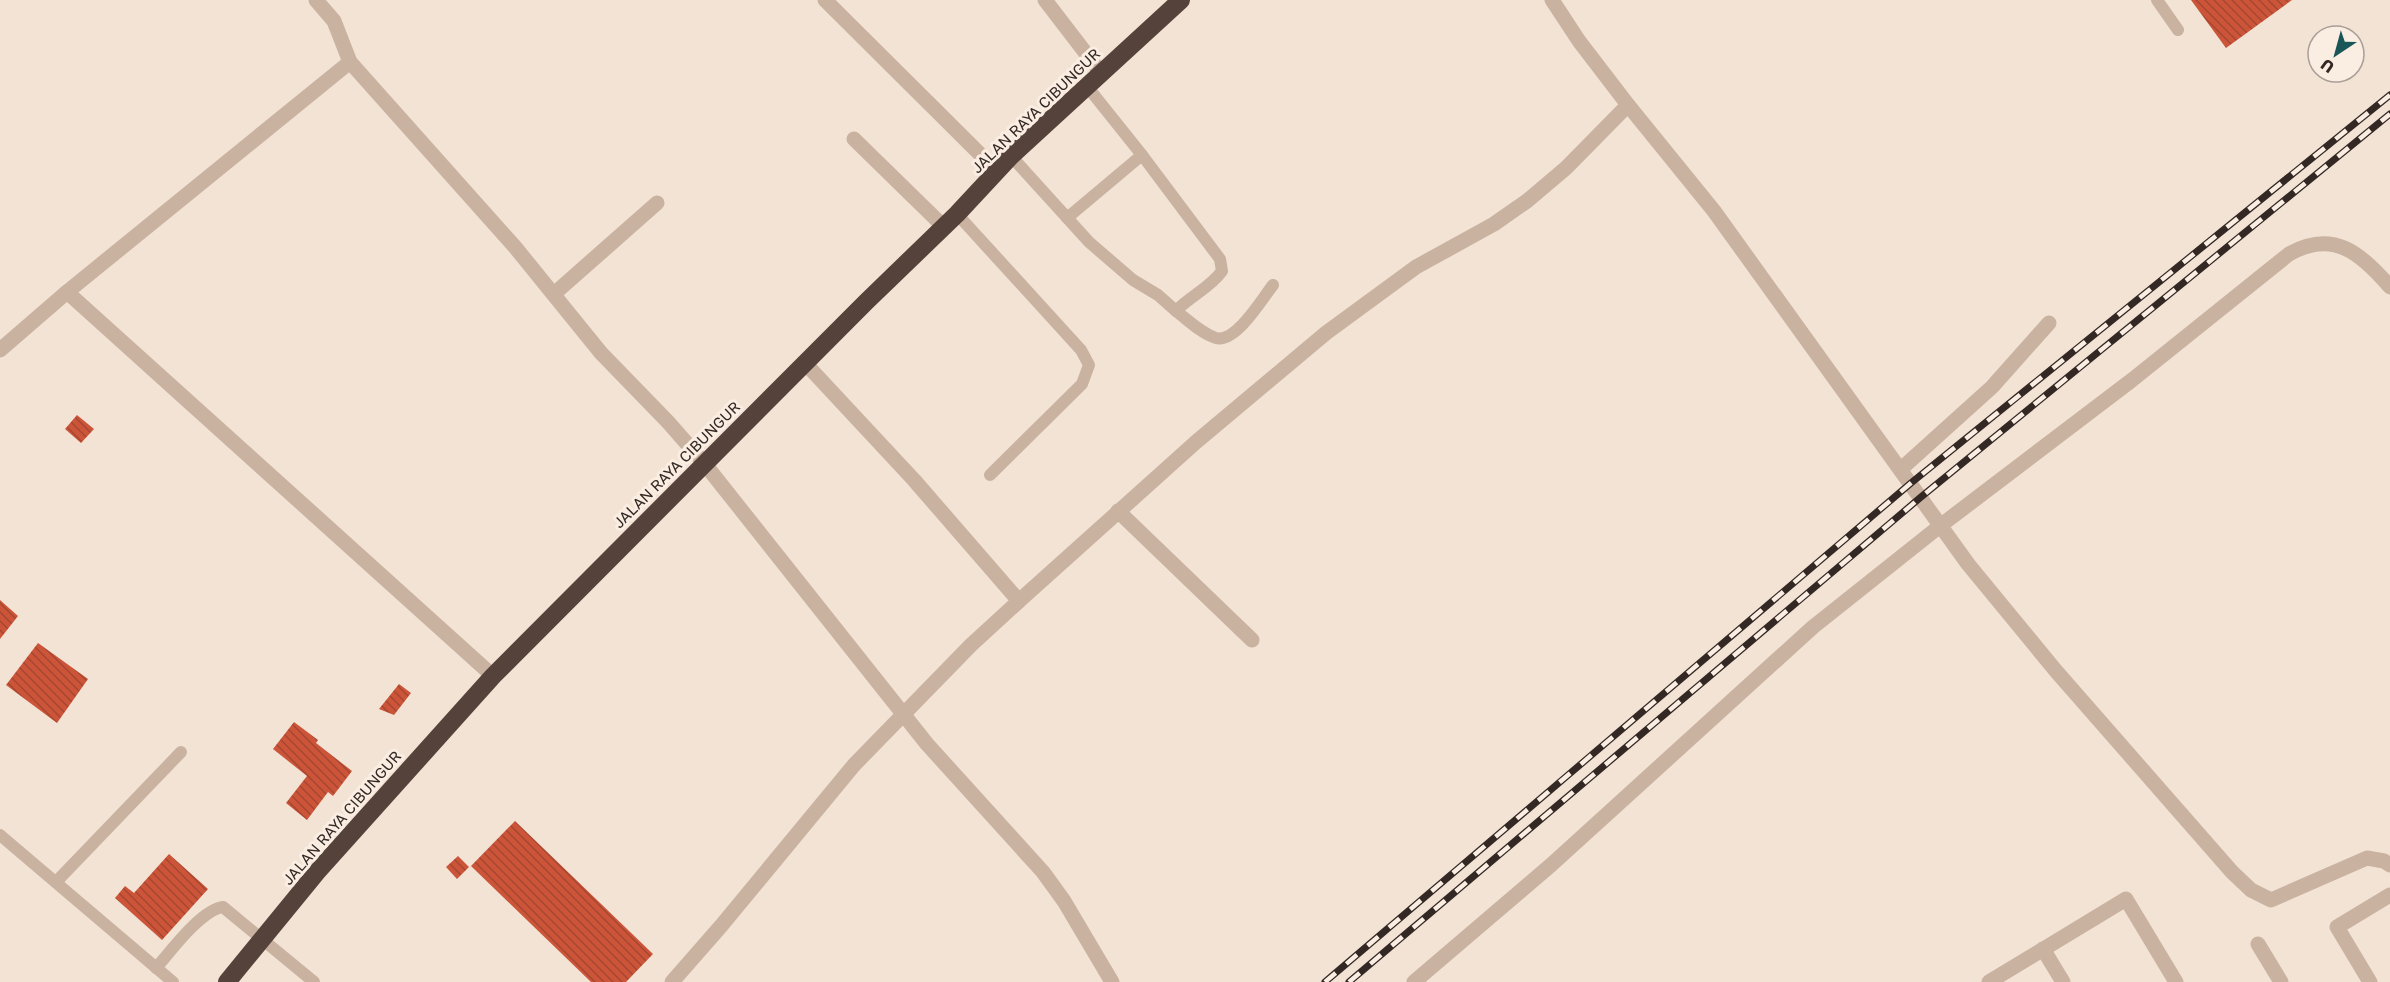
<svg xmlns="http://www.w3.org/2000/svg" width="2390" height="982" viewBox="0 0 2390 982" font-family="'Golos Text',sans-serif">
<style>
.building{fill:url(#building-back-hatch)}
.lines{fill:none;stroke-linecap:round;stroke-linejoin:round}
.lane{stroke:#cab2a1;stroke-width:12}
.street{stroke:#cab2a1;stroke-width:15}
.highway{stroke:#55423b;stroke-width:18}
.rail-casing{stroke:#342824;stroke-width:7}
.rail{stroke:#faede2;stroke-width:4.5;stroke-dasharray:14;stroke-linecap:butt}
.labels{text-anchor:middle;stroke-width:6;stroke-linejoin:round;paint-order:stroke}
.street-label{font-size:15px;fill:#342824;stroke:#faede2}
</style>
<defs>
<pattern id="building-back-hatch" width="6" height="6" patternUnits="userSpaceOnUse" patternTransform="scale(1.5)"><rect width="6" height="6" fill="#cc5539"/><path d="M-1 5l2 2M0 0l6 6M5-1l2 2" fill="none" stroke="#a64630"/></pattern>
</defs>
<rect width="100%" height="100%" fill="#f2e3d5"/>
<!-- building -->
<g class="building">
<path d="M2191,0H2292L2226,48Z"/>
<path d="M77,415L94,429L81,443L65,429Z"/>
<path d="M0,600L18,616L0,639Z"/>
<path d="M38,643L88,679L57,723L6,685Z"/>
<path d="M399,684L411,693L394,715L379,709Z"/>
<path d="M294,722L318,740L316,743L352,771L333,796L328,792L307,820L286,803L307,776L273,749Z"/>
<path d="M515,821L653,954L626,982H591L471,866Z"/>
<path d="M169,854L208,889L162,940L115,898L125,886L134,893Z"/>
<path d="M458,856L469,867L457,879L446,867Z"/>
</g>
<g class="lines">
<!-- lane -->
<g class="lane">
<path d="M2157,0L2178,30"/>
<path d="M1011,156L1089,242L1133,280L1158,295L1176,311C1190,296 1210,288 1222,271L1220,259L1142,155L1086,85"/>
<path d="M957,214L1081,350L1089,365L1082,384L990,475"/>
<path d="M1067,218L1142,155"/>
<path d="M1176,311C1188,320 1202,334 1216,338C1236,343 1262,299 1273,285"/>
<path d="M0,835L173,982"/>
<path d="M56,882L181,752"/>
<path d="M156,968C171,951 201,910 223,907L314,982"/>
</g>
<!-- street -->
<g class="street">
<path d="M316,0L334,21L350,62L515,247L601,353L668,422L704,463L927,744L1043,872L1064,901L1112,982"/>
<path d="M825,0L997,171"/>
<path d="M1045,0L1101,73"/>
<path d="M1552,0L1579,41L1628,105L1714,211L1968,564L2056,671L2232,872L2251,890L2271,900L2367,858L2384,861L2390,865"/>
<path d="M854,139L944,227"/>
<path d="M67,292L493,676"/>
<path d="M555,293L657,203"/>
<path d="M0,350L67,292L350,62"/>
<path d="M805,363L914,480L1019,601"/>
<path d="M1901,469L1992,387L2049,323"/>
<path d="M1118,511L1252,640"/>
<path d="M2258,944L2281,982"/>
<path d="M2043,949L2063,982"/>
<path d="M672,982L721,926L854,765L971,645L1019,601L1196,442L1326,333L1416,267L1494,224L1527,201L1566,168L1628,105"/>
<path d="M1414,982L1551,865L1813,627L1940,526L2132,380L2289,254C2333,229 2361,253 2390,287"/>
<path d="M1989,982L2126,899L2176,982"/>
<path d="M2370,982L2337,927L2390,895"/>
</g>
<!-- highway -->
<path class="highway" d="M227,982L317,872L493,676L866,302L957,214L1011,156L1181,0"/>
<defs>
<g id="rail">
<path d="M1325,982L1911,483L2390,95"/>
<path d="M1349,982L1921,497L2390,114"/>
</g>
</defs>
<!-- rail casing -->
<use href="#rail" class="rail-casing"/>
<!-- rail -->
<use href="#rail" class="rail"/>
</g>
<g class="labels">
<!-- street labels -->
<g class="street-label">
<text transform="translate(1036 111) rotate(-44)" y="5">JALAN RAYA CIBUNGUR</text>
<text transform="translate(677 465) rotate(-45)" y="5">JALAN RAYA CIBUNGUR</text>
<text transform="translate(342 818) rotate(-49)" y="5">JALAN RAYA CIBUNGUR</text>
</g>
</g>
<!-- north arrow -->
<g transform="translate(2336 54) rotate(216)"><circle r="28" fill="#faede2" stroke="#ab9e96" stroke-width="1.5"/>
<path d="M0-4.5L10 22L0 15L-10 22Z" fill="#195657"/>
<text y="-9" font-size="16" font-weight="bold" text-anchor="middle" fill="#342824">U</text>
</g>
</svg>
